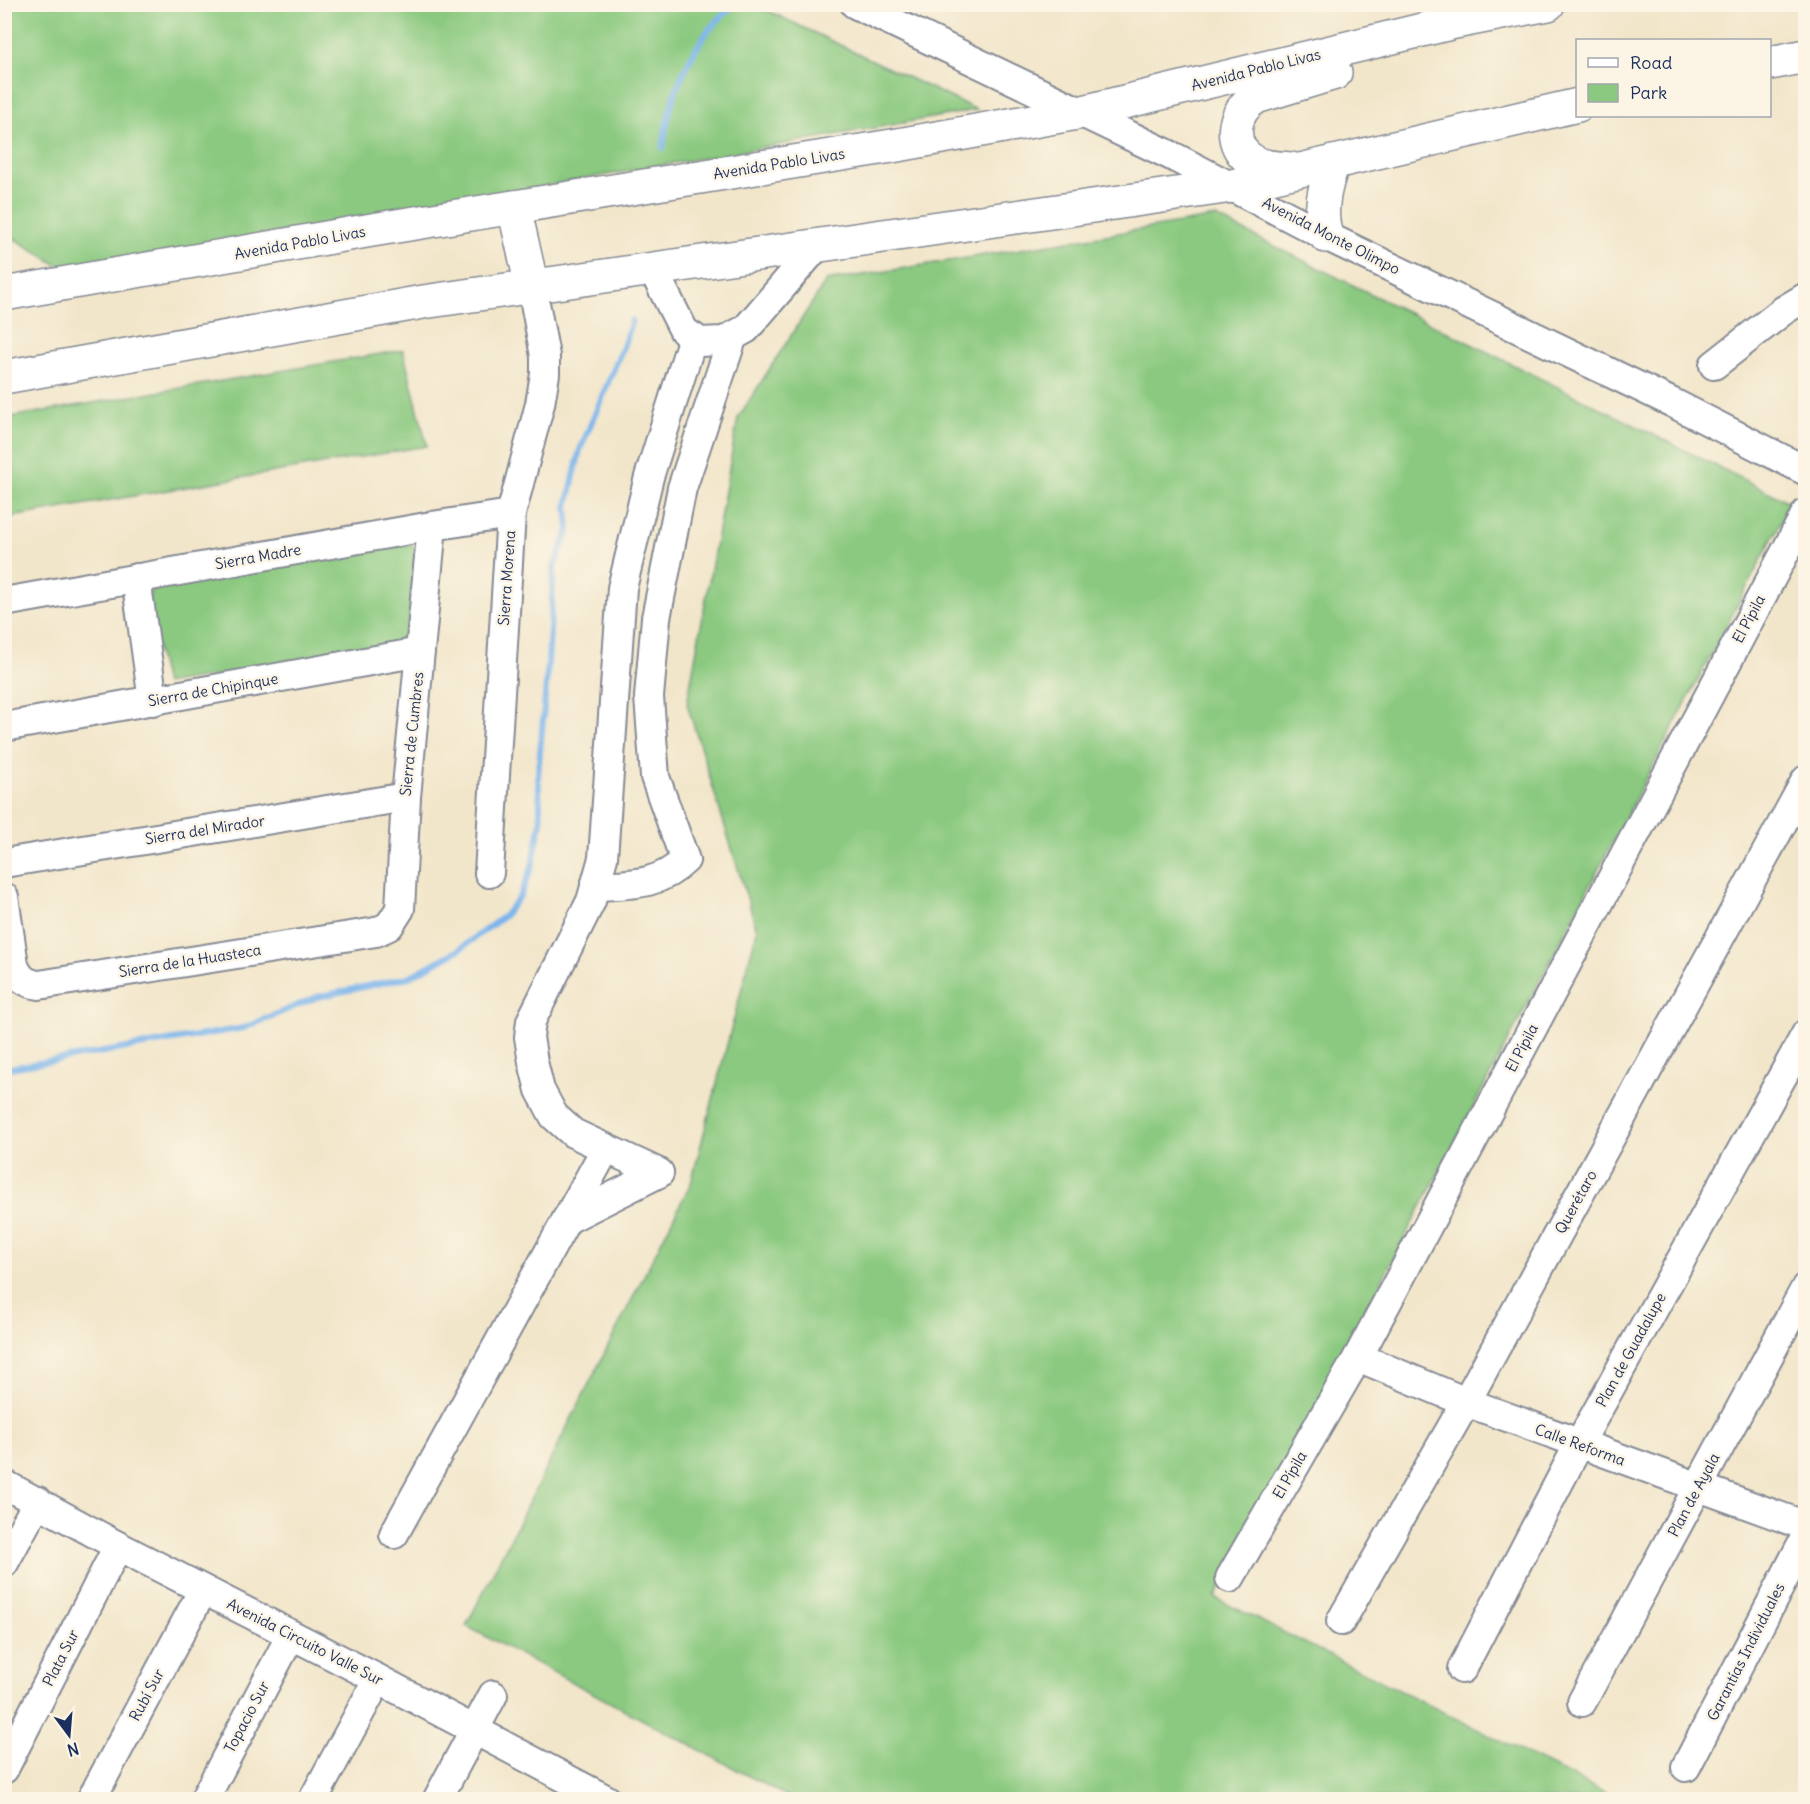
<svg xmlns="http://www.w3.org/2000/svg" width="1810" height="1804" viewBox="0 0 1810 1804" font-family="Delius,sans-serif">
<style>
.green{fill:#8ac97f;stroke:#527c6e;stroke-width:1.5}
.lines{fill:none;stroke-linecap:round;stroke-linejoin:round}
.stream{stroke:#7bb5ec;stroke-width:6}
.minor-casing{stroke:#868a94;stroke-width:32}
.major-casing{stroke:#868a94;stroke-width:36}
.minor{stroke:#fff;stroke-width:28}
.major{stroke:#fff;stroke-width:33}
.labels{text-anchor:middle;stroke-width:5;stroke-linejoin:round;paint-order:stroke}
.street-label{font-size:15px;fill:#1b2f5e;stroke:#fcf5e5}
</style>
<rect width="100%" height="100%" fill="#fcf5e5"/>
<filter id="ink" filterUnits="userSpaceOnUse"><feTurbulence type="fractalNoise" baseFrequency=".0167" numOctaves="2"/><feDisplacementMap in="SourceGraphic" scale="12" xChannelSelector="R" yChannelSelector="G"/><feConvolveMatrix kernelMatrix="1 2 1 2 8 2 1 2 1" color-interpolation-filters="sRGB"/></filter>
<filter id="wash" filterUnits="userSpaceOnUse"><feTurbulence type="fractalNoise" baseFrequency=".008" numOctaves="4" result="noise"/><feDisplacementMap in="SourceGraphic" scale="24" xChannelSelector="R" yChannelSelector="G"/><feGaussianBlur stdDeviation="1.35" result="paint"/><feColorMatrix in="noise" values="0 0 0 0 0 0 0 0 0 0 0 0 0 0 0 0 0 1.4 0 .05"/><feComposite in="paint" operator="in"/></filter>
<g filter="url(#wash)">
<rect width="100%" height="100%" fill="#f2e6ca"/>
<!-- green -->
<g class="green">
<path d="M4,5H756L977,110L66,270L5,233Z"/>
<path d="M1216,217L1791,503L1215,1598L1617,1799H792L466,1626L691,1183L757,930L687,704L738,418L826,281Z"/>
<path d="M403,350L427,446L5,518V418Z"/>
<path d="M407,543L416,548L406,645L165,684L146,602L155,582Z"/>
</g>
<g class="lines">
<!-- stream -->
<g class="stream">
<path d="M663,148C668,105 681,70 705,35C713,23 725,14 735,4"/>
<path d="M4,1069L244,1028L317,997L409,977L457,951L504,916L520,896L532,867L541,822L538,775L548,663L554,566L569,530L567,506L580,450L623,347L632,320"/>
</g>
</g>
</g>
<g filter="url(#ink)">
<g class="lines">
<defs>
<g id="minor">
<path d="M855,4L1174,157L1326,236L1673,403L1806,471"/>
<path d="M653,270L684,331L699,342L724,341L746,329L817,246"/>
<path d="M1714,365L1784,310L1806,297"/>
<path d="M136,578L153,701"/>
<path d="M4,602L432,526L511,514"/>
<path d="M4,727L420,652"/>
<path d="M4,863L406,797"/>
<path d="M489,873L511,514L540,404L545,374V356L532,287"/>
<path d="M595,886C630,884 659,886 685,860L655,777L649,697L656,618L682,488L733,336"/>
<path d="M4,897L14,965C19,978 25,983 39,985L376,932L389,926L400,909L406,797L432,526"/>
<path d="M659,1173L573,1133L554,1116L540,1090L533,1062L529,1037L531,1021L591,901L603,858L622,588L649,477L693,337"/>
<path d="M566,1220L659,1173"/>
<path d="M1358,1357L1466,1402L1806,1526"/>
<path d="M4,1484L118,1546L378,1679L607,1800"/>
<path d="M394,1534L606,1148"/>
<path d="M4,1563L38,1501"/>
<path d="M1230,1578L1358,1357L1806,513"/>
<path d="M1341,1621L1466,1402L1806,780"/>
<path d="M1462,1669L1579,1444L1806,1034"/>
<path d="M1582,1702L1806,1287"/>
<path d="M1686,1767L1806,1536"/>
<path d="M4,1769L118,1546"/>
<path d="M91,1800L203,1590"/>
<path d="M204,1800L291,1635"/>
<path d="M313,1800L378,1679"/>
<path d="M437,1800L493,1695"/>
</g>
<g id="major">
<path d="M1770,63L1806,56"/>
<path d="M1291,169C1279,168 1264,168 1254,162C1227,147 1231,112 1256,97L1335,73"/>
<path d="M514,207L532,287"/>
<path d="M1326,236C1318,210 1325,187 1333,162"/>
<path d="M4,294L372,230L892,146L1083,112L1455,22L1548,4"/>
<path d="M4,377L423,302L1232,186L1578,105"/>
</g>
</defs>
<!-- minor casing -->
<use href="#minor" class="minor-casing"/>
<!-- major casing -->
<use href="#major" class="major-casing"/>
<!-- minor -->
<use href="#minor" class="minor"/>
<!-- major -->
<use href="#major" class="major"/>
</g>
</g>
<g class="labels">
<!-- street labels -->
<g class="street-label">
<text transform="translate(1256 70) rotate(-14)" y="5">Avenida Pablo Livas</text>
<text transform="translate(779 164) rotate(-9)" y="5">Avenida Pablo Livas</text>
<text transform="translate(1331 236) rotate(27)" y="5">Avenida Monte Olimpo</text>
<text transform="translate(300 243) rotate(-10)" y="5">Avenida Pablo Livas</text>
<text transform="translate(258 557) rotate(-10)" y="5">Sierra Madre</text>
<text transform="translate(507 578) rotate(-86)" y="5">Sierra Morena</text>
<text transform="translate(1749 619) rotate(-62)" y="5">El Pípila</text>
<text transform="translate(213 690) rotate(-10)" y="5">Sierra de Chipinque</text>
<text transform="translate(412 734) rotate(-84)" y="5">Sierra de Cumbres</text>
<text transform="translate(205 830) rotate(-9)" y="5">Sierra del Mirador</text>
<text transform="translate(190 961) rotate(-9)" y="5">Sierra de la Huasteca</text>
<text transform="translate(1522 1048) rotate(-62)" y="5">El Pípila</text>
<text transform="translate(1576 1202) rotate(-61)" y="5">Querétaro</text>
<text transform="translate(1631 1350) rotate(-61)" y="5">Plan de Guadalupe</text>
<text transform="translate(1580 1445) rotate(20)" y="5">Calle Reforma</text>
<text transform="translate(1290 1475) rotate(-60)" y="5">El Pípila</text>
<text transform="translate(1694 1495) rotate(-62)" y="5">Plan de Ayala</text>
<text transform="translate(305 1642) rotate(27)" y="5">Avenida Circuito Valle Sur</text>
<text transform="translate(1746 1652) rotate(-63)" y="5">Garantías Individuales</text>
<text transform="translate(61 1658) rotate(-63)" y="5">Plata Sur</text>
<text transform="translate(147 1695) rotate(-62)" y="5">Rubí Sur</text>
<text transform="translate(247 1717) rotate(-62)" y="5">Topacio Sur</text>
</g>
</g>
<!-- margin -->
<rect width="1810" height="1804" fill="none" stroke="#fcf5e5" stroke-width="24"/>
<!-- legend -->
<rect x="1576" y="39" width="195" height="78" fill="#fcf5e5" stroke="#a2a6af" stroke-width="1.5"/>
<rect x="1588" y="58" width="30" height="9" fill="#ffffff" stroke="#a2a6af" stroke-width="1.5"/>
<text x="1630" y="69" font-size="18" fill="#1b2f5e">Road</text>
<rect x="1588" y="84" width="30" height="18" fill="#8ac97f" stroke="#a2a6af" stroke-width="1.5"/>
<text x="1630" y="99" font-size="18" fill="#1b2f5e">Park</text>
<!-- north arrow -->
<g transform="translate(69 1735) rotate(164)" stroke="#fcf5e5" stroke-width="4.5" paint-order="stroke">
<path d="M0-4.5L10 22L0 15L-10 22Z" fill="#1b2f5e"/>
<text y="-9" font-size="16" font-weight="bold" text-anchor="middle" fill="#1b2f5e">N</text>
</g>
</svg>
